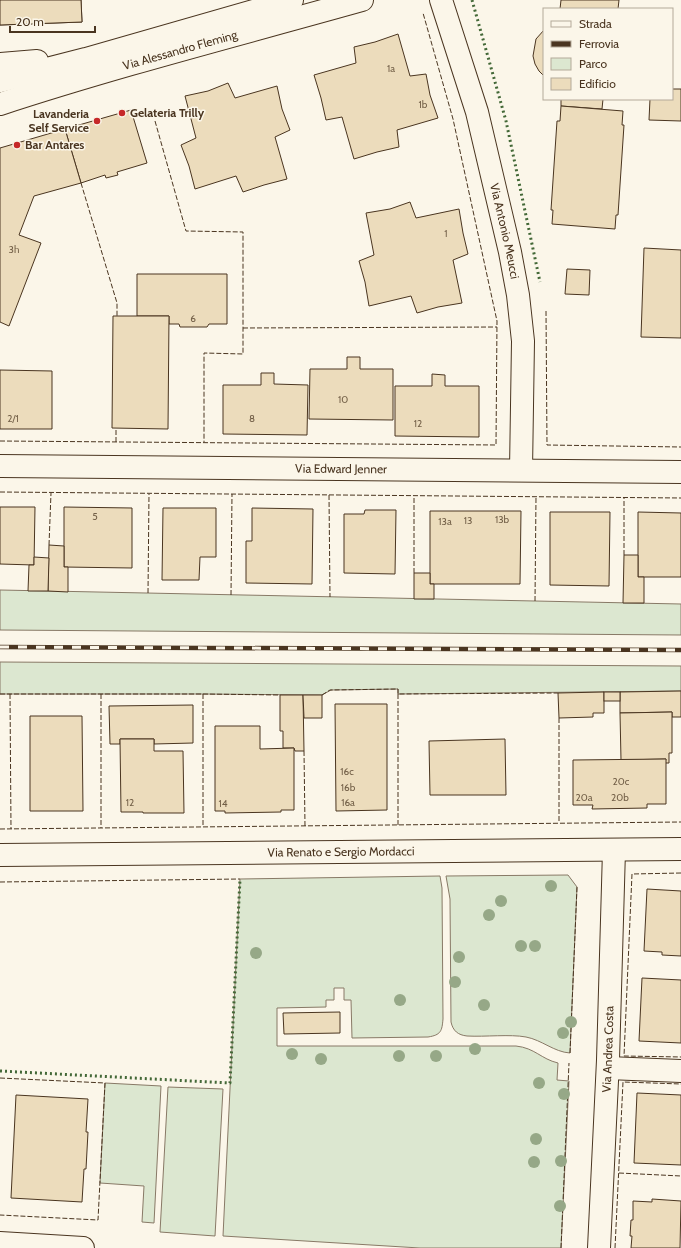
<svg xmlns="http://www.w3.org/2000/svg" width="681" height="1248" viewBox="0 0 681 1248" font-family="Cabin,sans-serif">
<style>
.green{fill:#dce7d0;stroke:#887966}
.building{fill:#ecdcbc;stroke:#4a3520}
.lines{fill:none;stroke-linecap:round;stroke-linejoin:round}
.minor-casing{stroke:#4a3520;stroke-width:24}
.major-casing{stroke:#4a3520;stroke-width:24}
.minor{stroke:#fbf6e9;stroke-width:22}
.major{stroke:#fbf6e9;stroke-width:22}
.rail-casing{stroke:#4a3520;stroke-width:4.5}
.rail{stroke:#fbf6e9;stroke-width:3;stroke-dasharray:9;stroke-linecap:butt}
.hedge{stroke:#436837;stroke-width:3;stroke-dasharray:2 3;stroke-linecap:butt}
.fence{stroke:#4a3520;stroke-width:1;stroke-dasharray:5 2;stroke-linecap:butt}
.tree{fill:#96a887}
.poi-dot{fill:#c62828;stroke:#fbf6e9;stroke-width:1.5}
.labels{text-anchor:middle;stroke-width:3;stroke-linejoin:round;paint-order:stroke}
.number-label{font-size:10px;fill:#725f47}
.street-label{font-size:12px;fill:#4a3520;stroke:#fbf6e9}
.poi-label{font-size:12px;font-weight:bold;fill:#4a3520;stroke:#fbf6e9;text-anchor:start}
</style>
<rect width="100%" height="100%" fill="#fbf6e9"/>
<!-- green -->
<g class="green">
<path d="M0,590L681,604V635L0,630Z"/>
<path d="M0,662L681,666V691L398,694V689L331,690L322,695L203,694H0Z"/>
<path d="M568,875L577,887L570,1053C554,1052 542,1040 526,1037C510,1034 485,1037 467,1036C458,1035 453,1031 451,1022L450,899L446,876Z"/>
<path d="M440,876L442,888L443,1019C442,1031 441,1035 428,1037L352,1038L351,1000H344V988H334V1000H326V1007L277,1008V1046H516C535,1048 541,1059 558,1063L557,1080L569,1081L561,1248H420L223,1236L240,879Z"/>
<path d="M105,1083L161,1086L154,1223L142,1222L144,1186L100,1183Z"/>
<path d="M168,1087L223,1089L215,1236L160,1232Z"/>
</g>
<!-- building -->
<g class="building">
<path d="M0,0H81L82,22L0,25Z"/>
<path d="M0,0H81L82,22L0,25Z"/>
<path d="M561,0H619L618,9H560Z"/>
<path d="M544,30V76L539,71L535,64L533,56L536,39Z"/>
<path d="M398,34L410,76L426,74L430,95L438,118L397,130L399,147L377,152L354,159L342,117L326,120L321,98L314,75L356,63L354,47L375,42Z"/>
<path d="M228,83L235,98L277,86L282,109L290,130L275,137L287,179L264,185L243,192L236,176L195,189L189,166L181,145L196,138L185,96L208,91Z"/>
<path d="M672,89H681V121L649,120L650,99H672Z"/>
<path d="M561,99H603L602,109L561,106Z"/>
<path d="M561,106L623,111L622,125H624L618,215H616L615,229L552,224L553,210H551L557,121H560Z"/>
<path d="M131,110L147,163L117,172L118,175L106,178L105,175L81,183L65,129Z"/>
<path d="M65,129L81,183L34,196L19,235L41,243L9,326L0,322V148Z"/>
<path d="M410,202L416,218L459,209L463,233L468,254L453,260L462,303L438,307L417,313L411,296L369,306L365,282L359,261L374,255L366,213L390,209Z"/>
<path d="M644,248L681,250V338L641,337Z"/>
<path d="M567,269L590,270L589,295L565,294Z"/>
<path d="M137,274H227V324H209L207,327H180L179,324H169V316H137Z"/>
<path d="M113,316H169L168,429L112,428Z"/>
<path d="M347,357H360V369H393V420L309,419L310,369H347Z"/>
<path d="M0,370L52,371V429H0Z"/>
<path d="M261,373H274V384L308,385L307,435L223,434V385H261Z"/>
<path d="M432,374L445,375V386H479V437L395,436V386H432Z"/>
<path d="M0,507H35L34,565L0,564Z"/>
<path d="M64,507L132,508V568L64,567Z"/>
<path d="M163,508H216V557H200L199,580H162Z"/>
<path d="M252,508L313,509L312,584L246,583V541H252Z"/>
<path d="M365,510H396L395,574L344,573V514H364Z"/>
<path d="M430,511H521L520,584H430Z"/>
<path d="M550,512H610L609,586L550,585Z"/>
<path d="M638,512L681,513V577H638Z"/>
<path d="M49,545L64,546V567H68V592L48,591Z"/>
<path d="M624,555H638V577H644V603H623Z"/>
<path d="M34,557L49,558L48,591H28L29,565H34Z"/>
<path d="M414,573H430V584H434V599H414Z"/>
<path d="M681,691V717H672V712L620,713V692Z"/>
<path d="M604,692V713H593V717L559,718L558,693Z"/>
<rect x="604" y="692" width="16" height="9"/>
<path d="M280,695H303L304,751H295L294,748H283V731H280Z"/>
<path d="M303,695H322V718H304Z"/>
<path d="M335,704H387V810L336,811Z"/>
<path d="M193,705V743L154,744V739H120V744H110L109,706Z"/>
<path d="M672,712V753H669V763H665L666,759L621,760L620,713Z"/>
<path d="M30,716H82L83,811H30Z"/>
<path d="M215,726H260V749L294,748V810H281V812L225,813V811H215Z"/>
<path d="M120,739H154V751H183L184,813H143V812H121Z"/>
<path d="M505,739L506,795H430L429,741Z"/>
<path d="M666,759V804H647V808L592,809L593,805H573V760Z"/>
<path d="M647,889L681,891V956L662,955V952L644,951Z"/>
<path d="M642,978L681,980V1043L639,1041Z"/>
<path d="M340,1012V1033L284,1034L283,1013Z"/>
<path d="M637,1093L681,1095V1165L634,1163Z"/>
<path d="M16,1095L88,1099L86,1132H88L86,1169H84L82,1202L11,1198Z"/>
<path d="M652,1199L681,1201L680,1248H631L632,1236H630L631,1220H633V1201L652,1202Z"/>
</g>
<g class="lines">
<defs>
<g id="minor">
<path id="s1" d="M441,0L477,112L510,252L518,295L523,341L521,470"/>
<path id="s2" d="M0,466L681,472"/>
<path id="s3" d="M0,855L681,849"/>
<path d="M608,1068L681,1071"/>
<path d="M0,1243L83,1248"/>
<path id="s4" d="M599,1248L608,1060L614,850"/>
</g>
<g id="major">
<path d="M0,64L37,61"/>
<path d="M0,81L86,59L292,0"/>
<path id="s5" d="M0,104C119,65 241,34 362,0"/>
</g>
</defs>
<!-- minor casing -->
<use href="#minor" class="minor-casing"/>
<!-- major casing -->
<use href="#major" class="major-casing"/>
<!-- minor -->
<use href="#minor" class="minor"/>
<!-- major -->
<use href="#major" class="major"/>
<defs>
<path id="rail" d="M0,647L681,650"/>
</defs>
<!-- rail casing -->
<use href="#rail" class="rail-casing"/>
<!-- rail -->
<use href="#rail" class="rail"/>
<!-- hedge -->
<g class="hedge">
<path d="M472,0L506,121L540,282"/>
<path d="M0,1071L230,1083L240,879"/>
</g>
<!-- fence -->
<g class="fence">
<path d="M155,121L186,231L243,232V354L204,353V442"/>
<path d="M81,183L117,303V316"/>
<path d="M546,311L547,445L681,447"/>
<path d="M243,328L497,327"/>
<path d="M0,441L496,445L497,321L453,119L423,13"/>
<path d="M116,442V428"/>
<path d="M0,492L681,498"/>
<path d="M329,495L330,597"/>
<path d="M49,545L51,493"/>
<path d="M624,555V498"/>
<path d="M414,573V496"/>
<path d="M148,593L149,494"/>
<path d="M231,595L232,494"/>
<path d="M535,601L536,497"/>
<path d="M0,694H203L280,695"/>
<path d="M10,694L11,829"/>
<path d="M101,694V828"/>
<path d="M203,694V827"/>
<path d="M322,695L330,690L398,689V694L558,693"/>
<path d="M559,718V823"/>
<path d="M304,751L305,826"/>
<path d="M398,825V694"/>
<path d="M0,829L681,822"/>
<path d="M681,873L632,874L624,1056L681,1057"/>
<path d="M0,882L240,879"/>
<path d="M570,1053L577,887"/>
<path d="M0,1078L105,1083L98,1220L0,1215"/>
<path d="M619,1173L681,1176"/>
<path d="M561,1248L569,1063"/>
<path d="M615,1248L623,1082L681,1084"/>
</g>
</g>
<!-- trees -->
<g class="tree">
<circle cx="551" cy="886" r="6"/>
<circle cx="501" cy="901" r="6"/>
<circle cx="489" cy="915" r="6"/>
<circle cx="521" cy="946" r="6"/>
<circle cx="535" cy="946" r="6"/>
<circle cx="256" cy="953" r="6"/>
<circle cx="459" cy="957" r="6"/>
<circle cx="455" cy="982" r="6"/>
<circle cx="400" cy="1000" r="6"/>
<circle cx="484" cy="1005" r="6"/>
<circle cx="571" cy="1022" r="6"/>
<circle cx="563" cy="1033" r="6"/>
<circle cx="475" cy="1049" r="6"/>
<circle cx="292" cy="1054" r="6"/>
<circle cx="399" cy="1056" r="6"/>
<circle cx="436" cy="1056" r="6"/>
<circle cx="321" cy="1059" r="6"/>
<circle cx="539" cy="1083" r="6"/>
<circle cx="564" cy="1094" r="6"/>
<circle cx="536" cy="1139" r="6"/>
<circle cx="561" cy="1161" r="6"/>
<circle cx="534" cy="1162" r="6"/>
<circle cx="560" cy="1206" r="6"/>
</g>
<!-- markers -->
<g class="poi-dot">
<circle cx="122" cy="113" r="4"/>
<circle cx="97" cy="121" r="4"/>
<circle cx="17" cy="145" r="4"/>
</g>
<g class="labels">
<!-- number labels -->
<g class="number-label">
<text x="391" y="72">1a</text>
<text x="423" y="108">1b</text>
<text x="446" y="237">1</text>
<text x="14" y="253">3h</text>
<text x="193" y="322">6</text>
<text x="343" y="403">10</text>
<text x="13" y="422">2/1</text>
<text x="252" y="422">8</text>
<text x="418" y="427">12</text>
<text x="95" y="520">5</text>
<text x="502" y="523">13b</text>
<text x="468" y="524">13</text>
<text x="445" y="525">13a</text>
<text x="347" y="775">16c</text>
<text x="621" y="785">20c</text>
<text x="348" y="791">16b</text>
<text x="584" y="801">20a</text>
<text x="620" y="801">20b</text>
<text x="130" y="806">12</text>
<text x="348" y="806">16a</text>
<text x="223" y="807">14</text>
</g>
<!-- street labels -->
<g class="street-label">
<text dy="4" stroke="none"><textPath href="#s5" startOffset="188">Via Alessandro Fleming</textPath></text>
<text dy="4" stroke="none"><textPath href="#s1" startOffset="240">Via Antonio Meucci</textPath></text>
<text dy="4" stroke="none"><textPath href="#s2" startOffset="341">Via Edward Jenner</textPath></text>
<text dy="4" stroke="none"><textPath href="#s3" startOffset="341">Via Renato e Sergio Mordacci</textPath></text>
<text dy="4" stroke="none"><textPath href="#s4" startOffset="199">Via Andrea Costa</textPath></text>
</g>
<!-- poi labels -->
<g class="poi-label">
<text x="130" y="117">Gelateria Trilly</text>
<text x="89" y="118" text-anchor="end">Lavanderia<tspan x="89" dy="14">Self Service</tspan></text>
<text x="25" y="149">Bar Antares</text>
</g>
</g>
<!-- legend -->
<rect x="543" y="8" width="130" height="92" fill="#fbf6e9" stroke="#b4a999"/>
<rect x="551" y="21" width="20" height="6" fill="#fbf6e9" stroke="#b4a999"/>
<text x="579" y="28" font-size="12" fill="#4a3520">Strada</text>
<rect x="551" y="41" width="20" height="6" fill="#4a3520" stroke="#b4a999"/>
<text x="579" y="48" font-size="12" fill="#4a3520">Ferrovia</text>
<rect x="551" y="58" width="20" height="12" fill="#dce7d0" stroke="#b4a999"/>
<text x="579" y="68" font-size="12" fill="#4a3520">Parco</text>
<rect x="551" y="78" width="20" height="12" fill="#ecdcbc" stroke="#b4a999"/>
<text x="579" y="88" font-size="12" fill="#4a3520">Edificio</text>
<!-- scale -->
<path d="M10 26v6h85v-6" fill="none" stroke="#4a3520" stroke-width="2"/>
<text x="16" y="26" font-size="12" fill="#4a3520" stroke="#fbf6e9" stroke-width="3" paint-order="stroke">20 m</text>
</svg>
